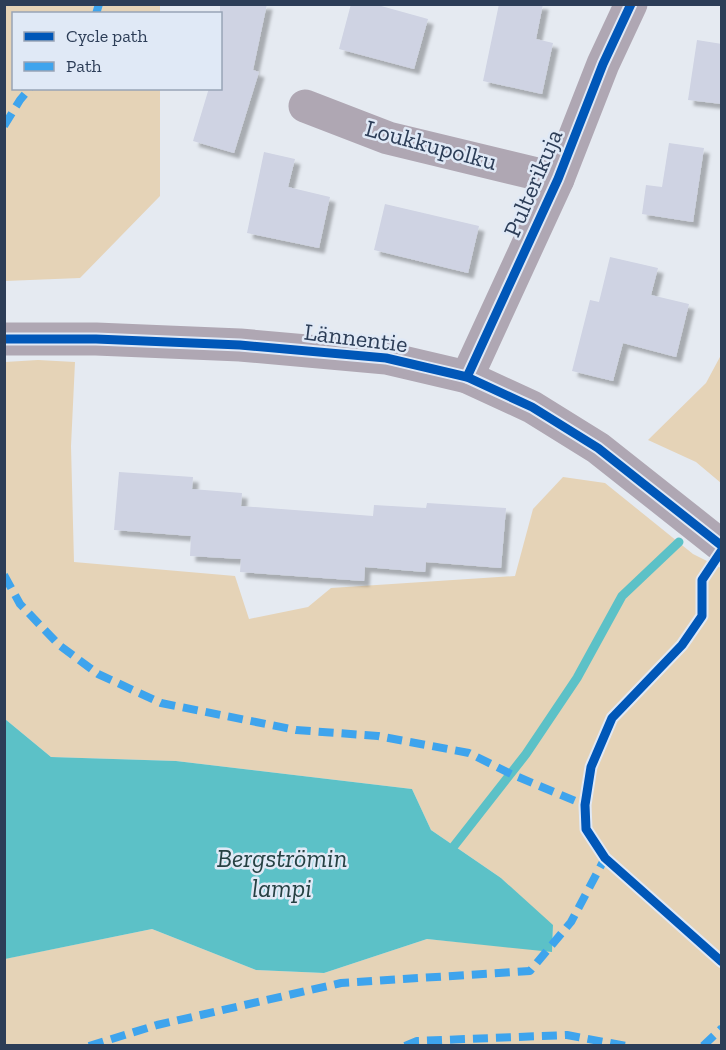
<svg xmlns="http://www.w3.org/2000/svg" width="726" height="1050" viewBox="0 0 726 1050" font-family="'Zilla Slab',serif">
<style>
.green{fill:#e5d3b7}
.water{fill:#5cc1c7}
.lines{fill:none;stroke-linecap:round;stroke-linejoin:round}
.stream{stroke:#5cc1c7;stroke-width:9}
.building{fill:#cfd3e3;filter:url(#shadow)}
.minor{stroke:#afa7b3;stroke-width:33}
.quiet{stroke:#3ea4ed;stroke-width:8;stroke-dasharray:15 8;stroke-linecap:butt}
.cycleway-casing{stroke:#e0e9f6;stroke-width:13}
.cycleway{stroke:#0057b8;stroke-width:9}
.labels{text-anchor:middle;stroke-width:5;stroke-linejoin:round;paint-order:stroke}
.street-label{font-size:24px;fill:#2c3d57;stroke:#e0e9f6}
.water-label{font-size:26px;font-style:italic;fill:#264143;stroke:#e0e9f6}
</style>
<defs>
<filter id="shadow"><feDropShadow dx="5.5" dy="5.5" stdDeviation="1.5" flood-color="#0004"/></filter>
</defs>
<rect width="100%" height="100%" fill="#e5eaf1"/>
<!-- green -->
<g class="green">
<path d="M4,5H160V13L14,14V88L160,89V196L80,278L5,281Z"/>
<path d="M721,355V483L696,462L648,440L706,383Z"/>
<path d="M38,360L75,362L71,446L74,562L235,576L249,619L308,607L331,588L515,576L533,509L563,477L605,483L693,554L721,568V1045H5L4,959L152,929L256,970L324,973L427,939L552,951L553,926L501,878L431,830L412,789L176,761L51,757L5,719V362Z"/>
</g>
<!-- water -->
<path class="water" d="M5,719L51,757L176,761L412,789L431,830L501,878L553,925L552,952L427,939L324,973L256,970L152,929L5,959Z"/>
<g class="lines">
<!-- stream -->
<path class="stream" d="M454,846L526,754L577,678L622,596L679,542"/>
</g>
<!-- building -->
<g class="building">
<path d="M220,4H267L253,70L259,72L234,153L193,141L209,88H220Z"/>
<path d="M351,4H374L428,19L414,69L339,49Z"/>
<path d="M499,4H543L536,39L553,43L542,94L483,81Z"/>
<path d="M697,40L722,44V104L688,100Z"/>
<path d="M669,143L704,148L693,222L642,214L646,185L662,187Z"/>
<path d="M264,152L295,159L288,187L330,197L319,248L247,233Z"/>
<path d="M385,204L479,226L468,273L374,250Z"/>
<path d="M610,257L658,268L651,295L689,304L676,357L623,343L613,381L572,371L590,300L599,302Z"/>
<path d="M119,472L193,477L192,489L242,493L241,506L373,516L374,505L426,508L427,503L506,508L501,568L426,562L425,572L365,567L364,581L240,572L241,559L190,556L191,536L114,530Z"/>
</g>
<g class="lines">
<!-- minor -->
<g class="minor">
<path d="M305,106L388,138L558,179"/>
<path d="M4,339H96L240,345L386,358L467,377L532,407L598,448L722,546"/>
<path d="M467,377L558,179L603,64L631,4"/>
</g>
<!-- quiet -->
<g class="quiet">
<path d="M96,14L99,4"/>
<path d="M4,126L20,100L30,88"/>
<path d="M4,575L20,604L59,645L98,674L161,703L296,730L378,736L469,753L511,774L585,805"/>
<path d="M89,1046L157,1025L341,983L530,971L571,922L605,858"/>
<path d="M405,1046L417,1041L567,1035L626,1046"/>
<path d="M703,1046L722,1028"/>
</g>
<defs>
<g id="cycleway">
<path d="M4,339H96L240,345L386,358L467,377L532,407L598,448L722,546"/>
<path d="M467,377L558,179L603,64L631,4"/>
<path d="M722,550L702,580V616L682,645L612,718L591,767L585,805L586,829L605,858L722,962"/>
</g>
</defs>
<!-- cycleway casing -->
<use href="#cycleway" class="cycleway-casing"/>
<!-- cycleway -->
<use href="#cycleway" class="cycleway"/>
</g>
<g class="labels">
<!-- street labels -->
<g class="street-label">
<text transform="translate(431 145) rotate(15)" y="8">Loukkupolku</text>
<text transform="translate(533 183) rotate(-67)" y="8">Pulterikuja</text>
<text transform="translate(356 338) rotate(7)" y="8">Lännentie</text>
</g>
<!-- water labels -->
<g class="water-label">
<text x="282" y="867">Bergströmin<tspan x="282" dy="30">lampi</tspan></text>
</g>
</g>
<!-- border -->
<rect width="726" height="1050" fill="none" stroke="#2c3d57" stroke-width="12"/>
<!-- legend -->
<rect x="12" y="12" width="210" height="78" fill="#e0e9f6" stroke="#98a4b6" stroke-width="1.5"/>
<rect x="24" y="32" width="30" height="9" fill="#0057b8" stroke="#98a4b6" stroke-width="1.5"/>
<text x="66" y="42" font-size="18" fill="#2c3d57">Cycle path</text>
<rect x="24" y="62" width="30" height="9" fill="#3ea4ed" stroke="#98a4b6" stroke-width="1.5"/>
<text x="66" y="72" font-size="18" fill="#2c3d57">Path</text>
</svg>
